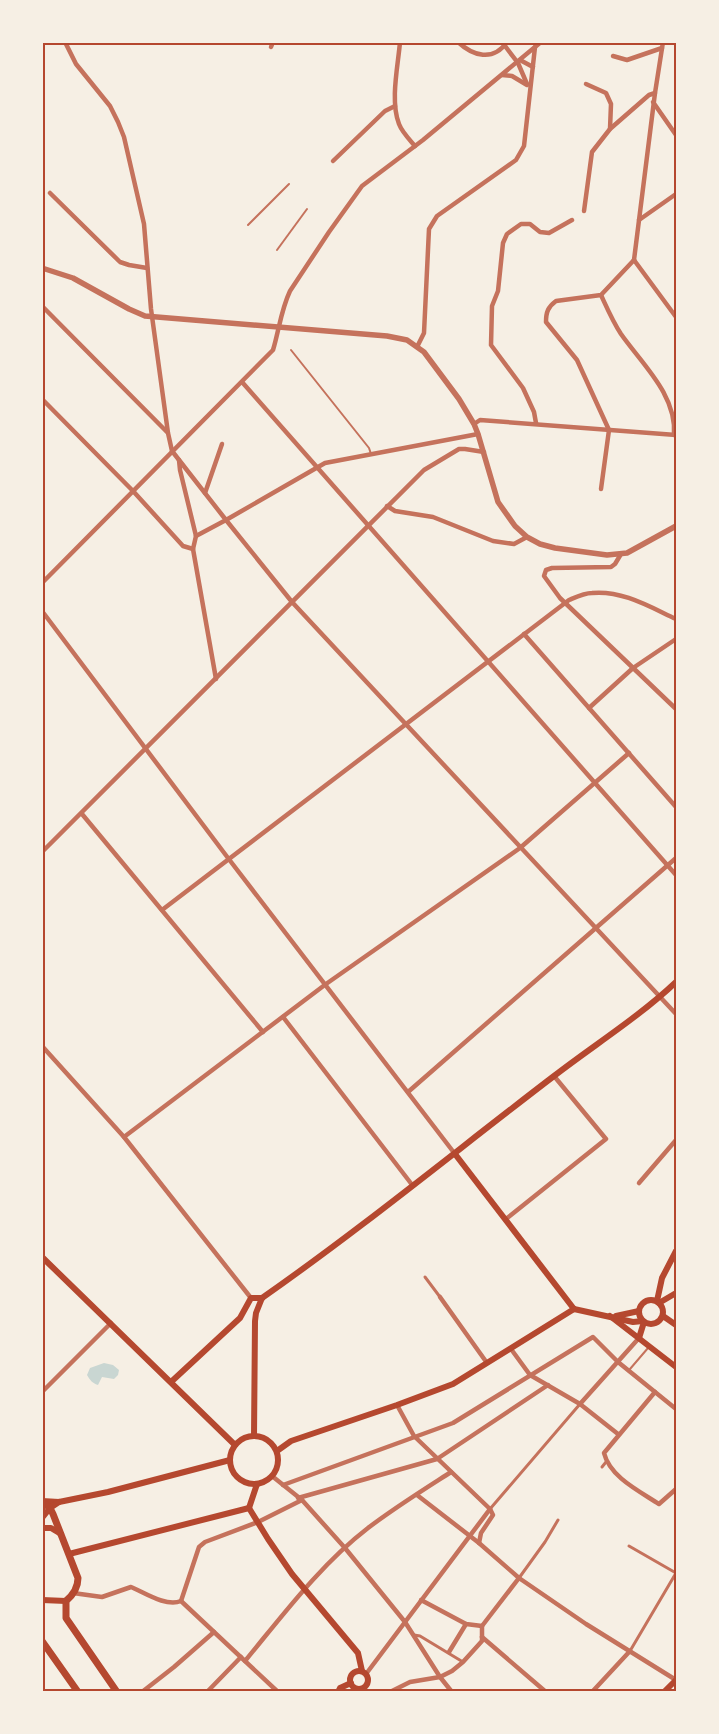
<svg xmlns="http://www.w3.org/2000/svg" width="719" height="1734" viewBox="0 0 719 1734" font-family="'Exo 2',sans-serif">
<style>
.water{fill:#c9d6d2}
.lines{fill:none;stroke-linecap:round;stroke-linejoin:round}
.service{stroke:#c5725c;stroke-width:2}
.pedestrian{stroke:#c5725c;stroke-width:3}
.minor{stroke:#c5725c;stroke-width:4.5}
.tertiary{stroke:#c5725c;stroke-width:5.5}
.secondary{stroke:#b5482f;stroke-width:6}
.primary{stroke:#b5482f;stroke-width:7}
.neatline{fill:none;stroke:#b5482f;stroke-width:2}
</style>
<rect width="100%" height="100%" fill="#f6efe4"/>
<!-- water -->
<path class="water" d="M104,1363L113,1365L119,1370L118,1375L114,1379L102,1377L98,1385C92,1383 90,1380 87,1375L90,1368Z"/>
<g class="lines">
<!-- service -->
<g class="service">
<path d="M248,225L289,184"/>
<path d="M277,250L307,209"/>
<path d="M291,350L369,448L371,454"/>
<path d="M630,1369L648,1348"/>
</g>
<!-- pedestrian -->
<g class="pedestrian">
<path d="M425,1277L440,1297"/>
<path d="M602,1467L606,1462"/>
<path d="M490,1509L580,1404"/>
<path d="M629,1546L676,1573L630,1651"/>
<path d="M519,1578L545,1542L558,1520"/>
<path d="M414,1635L420,1636L463,1662"/>
</g>
<!-- minor -->
<g class="minor">
<path d="M65,42L76,64L110,106L118,122L124,137L144,224L151,309L168,433L172,451L226,520L196,536"/>
<path d="M400,42C398,66 390,101 399,124C402,132 409,139 415,146"/>
<path d="M458,42C473,56 493,62 507,42"/>
<path d="M505,46L518,63L527,84"/>
<path d="M271,47L273,42"/>
<path d="M613,56L627,60L662,48"/>
<path d="M520,60L533,67"/>
<path d="M502,75L512,76L527,85"/>
<path d="M586,84L606,93L611,104L610,129"/>
<path d="M653,102L676,135"/>
<path d="M333,161L385,111L395,106"/>
<path d="M50,193L120,262L129,265L147,268"/>
<path d="M584,211L592,152L610,129L649,95L655,93"/>
<path d="M639,220L676,194"/>
<path d="M634,260L655,93L663,42"/>
<path d="M634,260L676,317"/>
<path d="M601,295C607,308 613,322 621,334C642,364 677,395 674,435"/>
<path d="M42,306L167,432"/>
<path d="M417,347L424,333L429,229L437,216L516,160L524,146L535,47"/>
<path d="M242,382L676,875"/>
<path d="M42,399L133,491L183,546L193,549"/>
<path d="M536,423L534,412L523,388L491,345L492,306L498,291L503,243L507,234L521,224H530L540,232L549,233L572,220"/>
<path d="M474,424L480,420L676,435"/>
<path d="M478,434L325,463L226,520L292,602L676,1014"/>
<path d="M179,460L180,470L196,536L193,549L216,679"/>
<path d="M601,489L609,430L577,360L546,322C546,312 548,307 556,301L601,295L634,260"/>
<path d="M205,493L222,444"/>
<path d="M387,506L395,511L433,517L493,541L514,544L527,537"/>
<path d="M621,554L615,564L611,567L552,568L546,570L544,576L560,598L676,709"/>
<path d="M42,583L273,350C279,330 281,310 290,291L329,232L362,186L423,140L541,42"/>
<path d="M42,611L228,858L455,1154"/>
<path d="M524,634L676,807"/>
<path d="M589,708L633,668L676,639"/>
<path d="M82,814L263,1032"/>
<path d="M42,852L424,470L459,449H465L484,452"/>
<path d="M162,910L569,600C576,597 584,593 592,593C622,590 650,607 676,619"/>
<path d="M283,1017L413,1186"/>
<path d="M42,1046L124,1137L251,1298"/>
<path d="M408,1092L676,858"/>
<path d="M124,1137L326,984L520,848L629,753"/>
<path d="M639,1183L676,1140"/>
<path d="M506,1219L606,1139L554,1076"/>
<path d="M440,1297L487,1363"/>
<path d="M511,1349L530,1375L580,1404L618,1434"/>
<path d="M42,1392L111,1323"/>
<path d="M655,1392L604,1453C610,1477 639,1491 659,1504L676,1489"/>
<path d="M580,1404L639,1338"/>
<path d="M397,1405L414,1436L490,1509L493,1515L481,1533L479,1543"/>
<path d="M272,1476L302,1500L345,1548L405,1622L440,1677L452,1692"/>
<path d="M283,1485L453,1423L593,1337L618,1362L676,1409"/>
<path d="M417,1495L479,1543L519,1578L586,1624L676,1680"/>
<path d="M298,1498L437,1459L548,1385"/>
<path d="M73,1593L102,1597L131,1587C145,1593 166,1607 181,1601L278,1692"/>
<path d="M421,1600L466,1624L482,1626"/>
<path d="M181,1601L199,1547L205,1542L258,1522L302,1500"/>
<path d="M482,1626L519,1578"/>
<path d="M482,1637L546,1692"/>
<path d="M449,1652L466,1624"/>
<path d="M245,1661C283,1615 320,1565 368,1528C394,1508 423,1490 451,1472"/>
<path d="M366,1674L490,1509"/>
<path d="M142,1692L174,1667L214,1632"/>
<path d="M207,1692L241,1657"/>
<path d="M390,1692L410,1682L440,1677L452,1671L463,1662L482,1641V1626"/>
<path d="M592,1692L630,1651"/>
</g>
<!-- tertiary -->
<path class="tertiary" d="M42,268L73,278L129,309L145,316L387,336L407,340L424,352L459,399L474,424L478,434L498,502L515,526L527,537L540,544L555,548L607,555L627,553L676,526"/>
<!-- secondary -->
<g class="secondary">
<path d="M455,1154L574,1309"/>
<path d="M42,1257L235,1445"/>
<path d="M262,1298C362,1228 457,1150 554,1076C594,1045 639,1017 676,982"/>
<circle cx="651" cy="1312" r="12"/>
<path d="M657,1301L662,1278L676,1251"/>
<path d="M659,1303L676,1293"/>
<path d="M574,1309L633,1322L643,1321"/>
<path d="M610,1316L676,1367"/>
<path d="M616,1316L639,1311"/>
<path d="M663,1316L676,1325"/>
<path d="M639,1338L644,1322"/>
<path d="M171,1382L240,1318L251,1298H262"/>
<circle cx="254" cy="1460" r="24"/>
<path d="M254,1436L255,1321L256,1313L262,1298"/>
<path d="M277,1451L291,1441L397,1405L453,1384L574,1309"/>
<path d="M42,1501L59,1502L108,1492L230,1460"/>
<path d="M249,1508L268,1539L292,1574L358,1653L362,1671"/>
<path d="M249,1508L257,1484"/>
<path d="M42,1518L50,1508L59,1502"/>
<path d="M42,1528H51L61,1534"/>
<path d="M69,1554L249,1508"/>
<path d="M42,1600L66,1601"/>
<circle cx="359" cy="1680" r="9"/>
<path d="M338,1692L340,1688L351,1683"/>
<path d="M664,1692L676,1680"/>
</g>
<!-- primary -->
<g class="primary">
<path d="M42,1502L50,1508L53,1514L78,1578C78,1588 73,1595 66,1601V1618L117,1692"/>
<path d="M42,1641L78,1692"/>
</g>
</g>
<!-- border -->
<rect width="719" height="1734" fill="none" stroke="#f6efe4" stroke-width="88"/>
<rect x="44" y="44" width="631" height="1646" class="neatline"/>
</svg>
